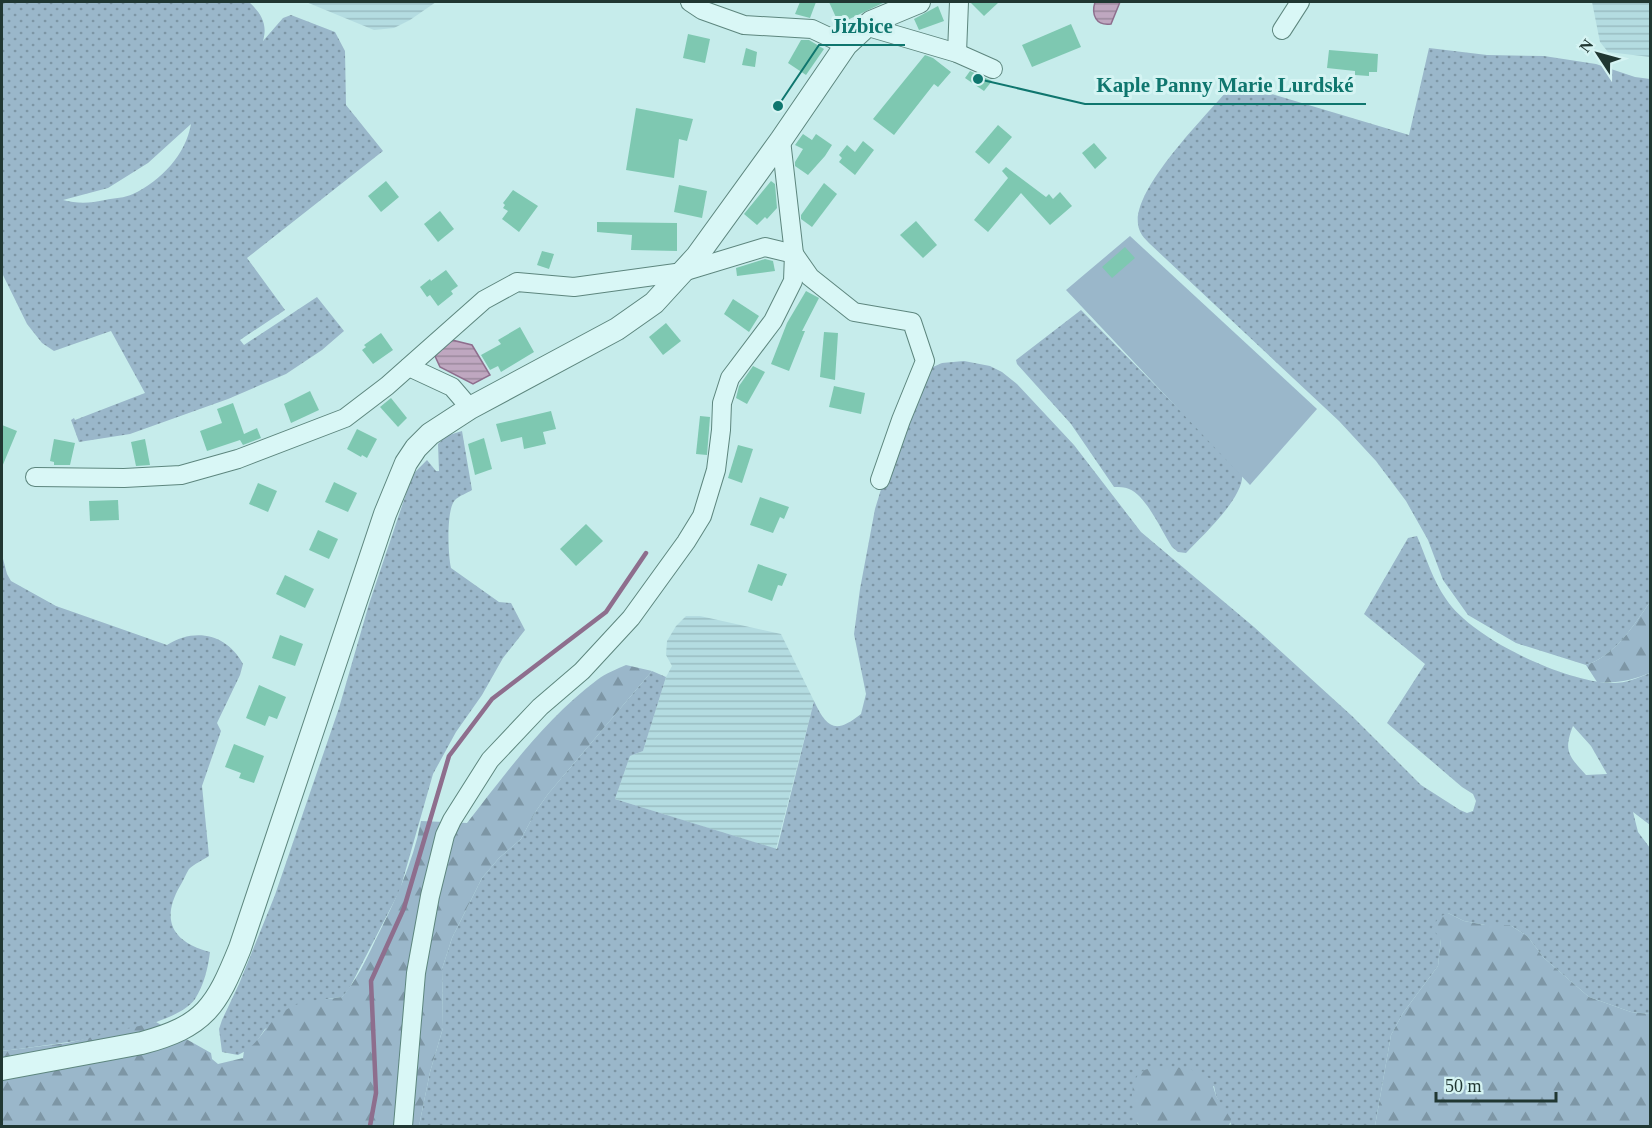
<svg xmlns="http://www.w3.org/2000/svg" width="1652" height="1128" viewBox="0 0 1652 1128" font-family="'Times New Roman',serif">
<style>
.farmland{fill:url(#farmland-rules)}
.grass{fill:url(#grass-dots);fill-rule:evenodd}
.forest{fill:url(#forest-firs)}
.park{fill:#9ab7ca}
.water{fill:url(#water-rules);stroke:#8e6e8d;stroke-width:1.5}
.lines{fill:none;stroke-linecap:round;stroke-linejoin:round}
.stream{stroke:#8e6e8d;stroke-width:4.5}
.building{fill:#7ec8b1}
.minor-casing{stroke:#5d867e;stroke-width:20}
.tertiary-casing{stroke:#5d867e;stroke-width:24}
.minor{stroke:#d9f7f6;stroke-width:18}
.tertiary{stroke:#d9f7f6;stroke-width:22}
.leader{fill:none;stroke:#0f766e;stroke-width:2}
.callout-dot{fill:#0f766e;stroke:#d5f4f3;stroke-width:2}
.callout-label{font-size:21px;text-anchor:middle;font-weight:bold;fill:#0f766e;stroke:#d5f4f3;stroke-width:6;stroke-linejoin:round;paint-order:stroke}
</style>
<defs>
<pattern id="farmland-rules" width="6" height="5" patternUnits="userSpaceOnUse" patternTransform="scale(1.5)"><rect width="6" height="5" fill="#b4dce1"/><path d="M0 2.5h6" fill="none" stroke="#9abdc2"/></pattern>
<pattern id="grass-dots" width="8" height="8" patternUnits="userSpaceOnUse" patternTransform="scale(1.5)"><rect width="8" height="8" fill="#9ab7ca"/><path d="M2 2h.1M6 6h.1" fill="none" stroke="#7d96a5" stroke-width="1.8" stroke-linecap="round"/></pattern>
<pattern id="forest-firs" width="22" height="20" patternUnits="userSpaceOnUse" patternTransform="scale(1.5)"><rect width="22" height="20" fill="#9ab7ca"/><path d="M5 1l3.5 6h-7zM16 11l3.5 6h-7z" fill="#7d96a5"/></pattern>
<pattern id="water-rules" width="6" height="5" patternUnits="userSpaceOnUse" patternTransform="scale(1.5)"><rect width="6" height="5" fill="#bfa7c0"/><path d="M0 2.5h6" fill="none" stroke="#9b899d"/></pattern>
</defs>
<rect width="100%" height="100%" fill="#c6eceb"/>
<!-- farmland -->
<g class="farmland">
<path d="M306,2H436L410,20L394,28L374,30Z"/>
<path d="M1592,2H1650V57L1608,52L1600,42Z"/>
<path d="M686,616H700L781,634L814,701L776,849L615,799L630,756L643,751L666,677L672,666L666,655L667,641L676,626Z"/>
</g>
<!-- grass -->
<g class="grass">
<path d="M2,2H249C261,13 268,24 263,41L283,18L291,15L335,32L345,51L346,105L383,151L247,258L285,310L240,340L244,345L317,297L344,331L322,350L286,374L228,399L130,434L79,442L71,420L74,418L75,420L145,393L111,331L54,351L42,343L27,324L2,273ZM191,124C186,154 161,181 133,194C125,198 114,198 105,200C91,203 78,204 63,200L108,188L148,163Z"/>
<path d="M1429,48L1487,55L1544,56L1596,64L1635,77L1650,79V602C1633,626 1616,655 1586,665L1516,643L1468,615L1443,580L1428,540L1406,501L1376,461L1339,421L1150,244C1144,238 1139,233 1138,224C1133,187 1209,113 1233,84H1238L1409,135Z"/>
<path d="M1081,310L1242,473C1246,496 1202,536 1186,553L1178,552L1172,547C1162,532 1146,495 1129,489C1125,487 1119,487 1114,487L1071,424L1017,364L1016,360Z"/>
<path d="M964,361L990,366L1002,372L1017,384L1074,445L1141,532L1254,627L1352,716L1421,785L1460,810L1467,813L1473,811L1476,801L1473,794L1462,787L1387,723L1425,664L1364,614L1408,538L1417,536C1426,557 1433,581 1446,599C1472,639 1564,681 1610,683C1624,684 1638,678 1650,673V825L1633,812L1638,832L1650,848V1014L1631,1012L1589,997L1544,958L1527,936L1510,925H1485L1464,921L1448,913L1441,939L1438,966L1403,1013L1391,1035L1375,1126H1229L1231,1124L1216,1096L1214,1086L1137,1123L1140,1126H419L430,1072L443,1028L442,969L452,938L482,878L499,858L521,839L536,811L548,794L652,671L666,677L643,751L630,756L615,799L777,849L814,701C827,729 836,734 861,714L866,694L854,634L860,589L875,509L897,437L922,377L933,367L942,363ZM1573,726L1591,746L1607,774L1586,775C1569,756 1563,751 1573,726Z"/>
<path d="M462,431L472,490C467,493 459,496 455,500C446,509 448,556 451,568L499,602L511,603L525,630L503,658L482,695L456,732L433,774L400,890L349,989L342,997L327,999L265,1029L253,1047L238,1055L222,1052L219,1029L222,1020L239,984L275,895L339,708L369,604L409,485L415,472L427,460L436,471H439L438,444L446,436Z"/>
<path d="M2,555L7,574L11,581L56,606L167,645C195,627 227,634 243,664L240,675L217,723L221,731L202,786L209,856C203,860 194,864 189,869C186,874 183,881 180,886C160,921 173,942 210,952C208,968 204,985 195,999C172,1032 41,1046 2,1051Z"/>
</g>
<!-- forest -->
<g class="forest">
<path d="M1650,602V673C1632,680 1617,684 1597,682L1586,665C1616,655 1633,626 1650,602Z"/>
<path d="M626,665L652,671L548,794L536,811L521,839L499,858L482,878L452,938L442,969L443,1028L430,1072L419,1126H2V1051L67,1043L156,1022L211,1053L212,1059L218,1064L243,1058L244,1051C256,1045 261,1034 270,1024C293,998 311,1002 342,997C356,981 366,960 375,941C394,903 413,864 421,821L467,823C507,772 545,719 597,680C606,673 617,669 626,665Z"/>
<path d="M1448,913L1464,921L1485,925H1510L1527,936L1544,958L1589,997L1631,1012L1650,1014V1126H1375L1391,1035L1403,1013L1438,966L1441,939L1432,928L1439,917Z"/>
<path d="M1167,1066L1190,1069L1211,1079L1216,1096L1231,1119L1229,1126H1140C1131,1115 1128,1083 1140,1073C1147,1067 1158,1067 1167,1066Z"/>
</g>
<!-- park -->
<path class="park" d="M1130,236L1317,409L1250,485L1066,290Z"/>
<!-- water -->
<g class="water">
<path d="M1095,2H1120L1111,24C1096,26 1091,15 1095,2Z"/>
<path d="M452,340L472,345L490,375L473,384L440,367L435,356L445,344Z"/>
</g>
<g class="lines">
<!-- stream -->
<path class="stream" d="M370,1126L376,1093L371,981L404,908L449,756L492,699L606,612L646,553"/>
</g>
<!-- building -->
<g class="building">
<path d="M800,2H816L810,18L795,14Z"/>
<path d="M829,2H885L839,24Z"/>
<path d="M970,2H999L984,16Z"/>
<path d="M938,6L944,21L919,30L914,19Z"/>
<path d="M1071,24L1081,47L1032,67L1022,45Z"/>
<path d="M688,34L710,39L705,63L683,58Z"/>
<path d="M801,40H809L824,49L806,75L788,63Z"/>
<path d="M746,48L757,52L755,67L742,65Z"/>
<path d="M1329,50L1378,54L1377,72H1369V76L1355,75V71L1327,68Z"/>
<path d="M925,55L933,58L951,72L938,87L934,84L894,135L873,119Z"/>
<path d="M970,71L992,81L984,91L965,78Z"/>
<path d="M636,108L693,119L687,141L679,139L674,178L626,170Z"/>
<path d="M998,125L1012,137L989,164L975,152Z"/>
<path d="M803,134L812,140L816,134L832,145L825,156L808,175L795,166V162L803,149L795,145Z"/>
<path d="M863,141L874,150L855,175L839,162L842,158L839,155L847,145L855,152Z"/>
<path d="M1094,143L1107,158L1095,169L1082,153Z"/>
<path d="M1006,167L1046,197L1049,194L1053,199L1060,192L1072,206L1050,225L1021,193L988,232L974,220L1008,178L1002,171Z"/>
<path d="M386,181L399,197L381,212L368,196Z"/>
<path d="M771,181L775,184L777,208L767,219L765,217L757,225L744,214Z"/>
<path d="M824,183L837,194L812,227L801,219V215Z"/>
<path d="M679,185L707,191L702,218L674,212Z"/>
<path d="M513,190L538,206L519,232L502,219L508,211L503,208L505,205L503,203Z"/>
<path d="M440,211L454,229L438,242L424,224Z"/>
<path d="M916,221L937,245L923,258L900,235Z"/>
<path d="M597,222L677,223V251L631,250L632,235L597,232Z"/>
<path d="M1125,247L1135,258L1112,278L1102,267Z"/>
<path d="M542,251L554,254L549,269L537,265Z"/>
<path d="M765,259L773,261L775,271L737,276L736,268Z"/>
<path d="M446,270L458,286L451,291L453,294L438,306L430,295L427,297L420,287L430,279L431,281Z"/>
<path d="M806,291L819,298L802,331H805L789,371L771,364L787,323Z"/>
<path d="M733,299L759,316L749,332L724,314Z"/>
<path d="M666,323L681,341L663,355L649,337Z"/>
<path d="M520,327L534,352L501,372L498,366L490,370L481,355L501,344L498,340Z"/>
<path d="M824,332L838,333L835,380L820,377Z"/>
<path d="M381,333L393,350L373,364L362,350L366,347L364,345Z"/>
<path d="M753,366L765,372L747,404L736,398L739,386Z"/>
<path d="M834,386L865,393L861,414L829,407Z"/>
<path d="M310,391L319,410L291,423L284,404Z"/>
<path d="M391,398L407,418L398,427L380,407Z"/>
<path d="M233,403L244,434L257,428L261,438L243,445L240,440L207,451L200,431L222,423L217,409Z"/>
<path d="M551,411L556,429L543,432L546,444L524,449L522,437L501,442L496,424Z"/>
<path d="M700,416L710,417L707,455L696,454Z"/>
<path d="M2,425L17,431L2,467Z"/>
<path d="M357,429L377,439L367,458L362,455L361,457L347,449Z"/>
<path d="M484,438L492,469L475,475L468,444Z"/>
<path d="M54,439L75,443L70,465H54V462L50,461Z"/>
<path d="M145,439L150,465L136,466L131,442Z"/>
<path d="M738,445L753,449L742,483L728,478Z"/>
<path d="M334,482L357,493L348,512L325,502Z"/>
<path d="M258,483L277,491L268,512L249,504Z"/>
<path d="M760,497L789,507L784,519L780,517L773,533L750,525Z"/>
<path d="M118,500L119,520L90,521L89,501Z"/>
<path d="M586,524L603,541L576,566L560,549Z"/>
<path d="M318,530L338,539L329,559L309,550Z"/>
<path d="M758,564L787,574L782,586L778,585L772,601L748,592Z"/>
<path d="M285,575L314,589L305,608L276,594Z"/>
<path d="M280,635L303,644L295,666L272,658Z"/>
<path d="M259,685L286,697L277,719L269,716L265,726L246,718Z"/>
<path d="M234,744L264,756L254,783L239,778L241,773L225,767Z"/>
</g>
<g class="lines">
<defs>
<g id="minor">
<path d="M690,2L702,10L744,25L812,29L846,45"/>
<path d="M865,26L957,53L993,69"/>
<path d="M1282,30L1300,2"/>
<path d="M957,53L959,2"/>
<path d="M409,367L452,387L470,408"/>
<path d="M35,477L124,478L181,475L238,459L345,418L387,386L484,300L517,282L574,287L683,272L765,247L794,254L810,277L854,312L912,322L925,361L901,420L880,480"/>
<path d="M403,1126L416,973L430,896L445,835L452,820L490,760L540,707L582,671L631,618L686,542L702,516L716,470L721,430L722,403L730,378L773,321L793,281L794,254L781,140"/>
</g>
<path id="tertiary" d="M2,1069L142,1043C205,1026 216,1007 240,948L385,514L406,463L416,448L430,434L470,408L617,329L654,303L697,256L781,140L846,45L871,22L919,2"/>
</defs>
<!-- minor casing -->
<use href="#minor" class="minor-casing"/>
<!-- tertiary casing -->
<use href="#tertiary" class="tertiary-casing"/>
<!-- minor -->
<use href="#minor" class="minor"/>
<!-- tertiary -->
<use href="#tertiary" class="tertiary"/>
</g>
<!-- callouts -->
<path class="leader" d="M778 106L819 45H905M978 79L1085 104H1366"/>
<g class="callout-dot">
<circle cx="778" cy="106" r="6"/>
<circle cx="978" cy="79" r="6"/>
</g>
<g class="callout-label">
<text x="862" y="33">Jizbice</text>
<text x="1225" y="92">Kaple Panny Marie Lurdské</text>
</g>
<!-- border -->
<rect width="1652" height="1128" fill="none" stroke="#203732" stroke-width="6"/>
<!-- north arrow -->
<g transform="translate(1598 54) rotate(306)" stroke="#d5f4f3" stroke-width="4.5" paint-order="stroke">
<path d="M0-4.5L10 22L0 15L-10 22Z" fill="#203732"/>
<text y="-9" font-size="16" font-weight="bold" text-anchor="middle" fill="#203732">N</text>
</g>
<!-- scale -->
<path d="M1436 1092v9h120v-9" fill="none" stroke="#203732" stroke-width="3"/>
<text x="1445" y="1092" font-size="18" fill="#203732" stroke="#d5f4f3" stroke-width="4.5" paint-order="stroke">50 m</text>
</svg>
